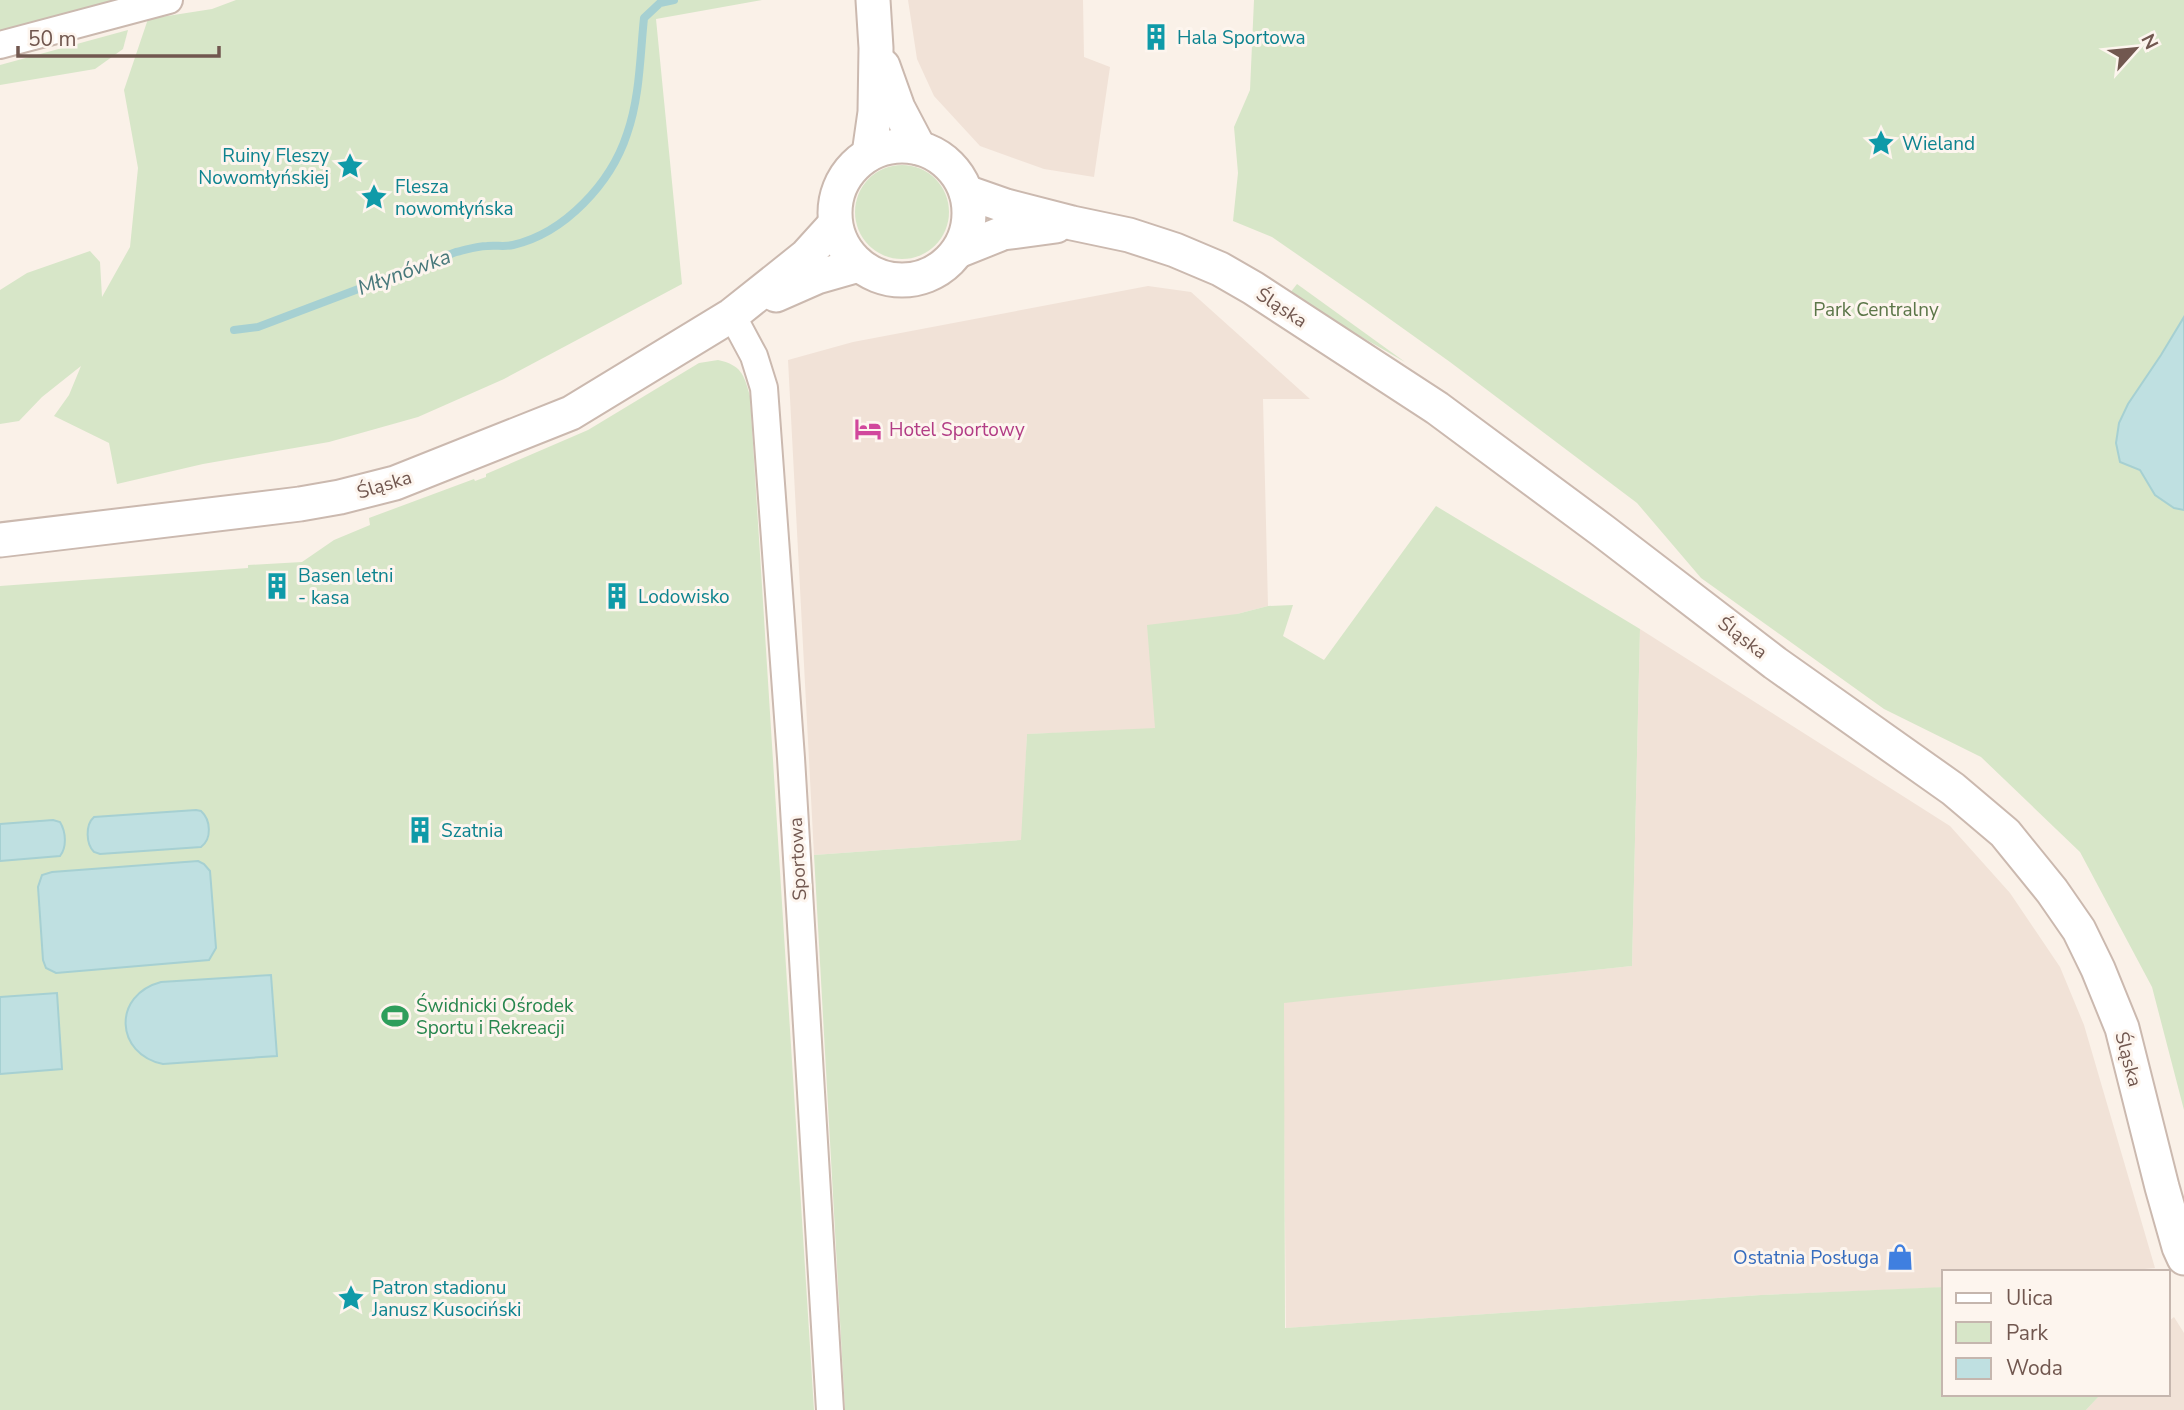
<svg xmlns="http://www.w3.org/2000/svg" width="2184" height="1410" viewBox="0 0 2184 1410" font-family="'Nunito Sans',sans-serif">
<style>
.residential{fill:#f1e2d7}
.green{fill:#d7e6c8}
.water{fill:#bfe0e1;stroke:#a6d0d2;stroke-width:2}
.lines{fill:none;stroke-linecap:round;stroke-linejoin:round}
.stream{stroke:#a6d0d2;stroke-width:8}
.minor-casing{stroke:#cbb9af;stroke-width:30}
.tertiary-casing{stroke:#cbb9af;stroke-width:37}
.minor{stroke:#fff;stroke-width:26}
.tertiary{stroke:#fff;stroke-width:33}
.labels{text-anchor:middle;stroke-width:6;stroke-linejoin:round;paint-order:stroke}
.culture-label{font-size:19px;fill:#0d838f;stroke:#fdf5ee;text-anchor:start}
.street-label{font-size:19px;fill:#71574f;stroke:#fdf5ee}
.park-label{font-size:19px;fill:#5b7648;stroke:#fdf5ee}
.hotel-label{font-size:19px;fill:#b23c85;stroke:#fdf5ee;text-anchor:start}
.leisure-label{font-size:19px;fill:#27864d;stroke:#fdf5ee;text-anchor:start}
.shop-label{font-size:19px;fill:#366cbe;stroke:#fdf5ee;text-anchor:end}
.water-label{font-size:21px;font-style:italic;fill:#48787b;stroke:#fdf5ee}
</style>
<rect width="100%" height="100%" fill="#faf1e8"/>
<!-- residential -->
<g class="residential">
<path d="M908,0H1083L1084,57L1110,67L1094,177L1044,169L980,146L934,96L917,59Z"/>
<path d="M1148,286L1191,292L1310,399H1263L1268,606L1237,614L1155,729L1027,734L1022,840L814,855L788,360L853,342Z"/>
<path d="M1640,629L1950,826L2010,893L2060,967L2084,1025L2155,1268L2111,1272H1944V1287L1933,1288L1761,1295L1286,1328L1283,1002L1632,966Z"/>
<path d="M2174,1317L2184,1333V1410H2086L2101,1394H2168V1322Z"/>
</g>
<!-- green -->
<g class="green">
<path d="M0,0H127L0,33Z"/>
<path d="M236,0H762L656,19L682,284L504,379L418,417L329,442L203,464L117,484L109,443L54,416L69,395L81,366L42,397L19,421L0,424V290L27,273L90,251L100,262L102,297L130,247L138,168L124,90L148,19L212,9Z"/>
<path d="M1254,0H2184V1110L2152,987L2080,852L1981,757L1884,709L1701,578L1637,503L1450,362L1366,302L1272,237L1233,221L1238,173L1234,127L1250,90Z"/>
<path d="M128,30L123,49L95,69L0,85V65Z"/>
<circle cx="902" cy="212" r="47"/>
<path d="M1297,284L1405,362L1318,312L1290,293Z"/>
<path d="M718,360C741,365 744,374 750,396L814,1410H0V586L248,568V565L302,562L334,540L370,525L369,518L474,479L475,481L486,477V474L588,430L699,363Z"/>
<path d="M1436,506L1640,629L1632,966L1284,1003L1285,1328L1761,1295L1944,1287V1394H2101L2086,1410H845L814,855L1021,840L1027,734L1155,728L1147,625L1237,614L1268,606L1293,605L1283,636L1324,660Z"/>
</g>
<!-- water -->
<g class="water">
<path d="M2184,317V510L2174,508L2155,495L2140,470L2120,462L2116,443L2119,423L2128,404L2161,355Z"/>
<path d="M196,810L201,811C211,820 212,839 201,847L100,854L94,852C86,844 85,825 94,817Z"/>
<path d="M53,820L60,822C66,832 67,847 60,856L0,861V824Z"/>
<path d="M198,861L204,864L210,871L216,948L209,960L56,973L46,968L43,960L38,887L42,875L52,872Z"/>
<path d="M271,975L277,1056L163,1064C115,1054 112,995 161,982Z"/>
<path d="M57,993L62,1069L0,1074V997Z"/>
</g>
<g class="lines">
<!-- stream -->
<path class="stream" d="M234,330L258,327L456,252C466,250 476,246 487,246C496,245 505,247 513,245C565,233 611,183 627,134C640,97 640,56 644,18L660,3L674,0"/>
<defs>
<g id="minor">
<path d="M0,45L169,0"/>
<path d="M732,315L754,356L764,388L791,758L830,1410"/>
</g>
<g id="tertiary">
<path d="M883,66L898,108L919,148"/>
<circle cx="902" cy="213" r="67"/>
<path d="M869,154L875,112L876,48L873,0"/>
<path d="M966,192L1006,206L1072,223L1129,235L1175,250L1220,269L1253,288L1437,408L1603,531L1775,663L1953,789L2005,833L2052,891L2079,930L2098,969L2122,1028L2162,1187L2179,1247L2184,1258"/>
<path d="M958,251L1003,233L1056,226"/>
<path d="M776,295L817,277L859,265"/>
<path d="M0,540L300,504L340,497L395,483L571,413L732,315L806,256L835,224"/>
</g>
</defs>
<!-- minor casing -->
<use href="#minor" class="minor-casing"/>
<!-- tertiary casing -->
<use href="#tertiary" class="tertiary-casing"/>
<!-- minor -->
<use href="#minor" class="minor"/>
<!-- tertiary -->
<use href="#tertiary" class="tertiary"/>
</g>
<!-- icons -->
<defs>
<symbol id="building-bare" viewBox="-9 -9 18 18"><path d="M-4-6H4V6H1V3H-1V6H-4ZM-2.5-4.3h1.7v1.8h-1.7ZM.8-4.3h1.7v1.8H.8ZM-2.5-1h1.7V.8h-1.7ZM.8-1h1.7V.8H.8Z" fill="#0f9aa8" stroke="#fdf5ee" stroke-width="2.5" paint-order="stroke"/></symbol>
<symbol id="sight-bare" viewBox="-9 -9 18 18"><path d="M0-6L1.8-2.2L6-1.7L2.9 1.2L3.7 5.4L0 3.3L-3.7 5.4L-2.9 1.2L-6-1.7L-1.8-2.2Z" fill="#0f9aa8" stroke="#fdf5ee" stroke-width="2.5" paint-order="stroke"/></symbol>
<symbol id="hotel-bare" viewBox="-9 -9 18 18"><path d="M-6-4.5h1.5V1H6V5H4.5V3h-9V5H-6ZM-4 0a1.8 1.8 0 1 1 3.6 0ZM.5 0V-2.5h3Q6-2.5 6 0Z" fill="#d1479c" stroke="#fdf5ee" stroke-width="2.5" paint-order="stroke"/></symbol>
<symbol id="stadium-bare" viewBox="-9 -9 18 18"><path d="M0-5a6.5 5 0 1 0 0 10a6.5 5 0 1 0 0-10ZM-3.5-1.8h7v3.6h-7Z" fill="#2e9e5b" stroke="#fdf5ee" stroke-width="2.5" paint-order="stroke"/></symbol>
<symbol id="shop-bare" viewBox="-9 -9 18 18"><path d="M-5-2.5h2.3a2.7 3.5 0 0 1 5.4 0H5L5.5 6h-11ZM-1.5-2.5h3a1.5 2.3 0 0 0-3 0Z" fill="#3f7fe0" stroke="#fdf5ee" stroke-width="2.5" paint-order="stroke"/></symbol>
</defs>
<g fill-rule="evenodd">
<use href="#building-bare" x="1137" y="18" width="38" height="38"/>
<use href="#sight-bare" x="1862" y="124" width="38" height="38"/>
<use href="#sight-bare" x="331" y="147" width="38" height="38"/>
<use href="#sight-bare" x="355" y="178" width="38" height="38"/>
<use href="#hotel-bare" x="849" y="410" width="38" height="38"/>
<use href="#building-bare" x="258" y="567" width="38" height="38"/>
<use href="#building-bare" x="598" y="577" width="38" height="38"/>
<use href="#building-bare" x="401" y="811" width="38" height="38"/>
<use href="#stadium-bare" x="376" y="997" width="38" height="38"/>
<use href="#shop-bare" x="1881" y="1238" width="38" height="38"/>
<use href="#sight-bare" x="332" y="1279" width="38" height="38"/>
</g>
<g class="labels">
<!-- culture labels -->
<g class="culture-label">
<text x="1177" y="44">Hala Sportowa</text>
<text x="1902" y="150">Wieland</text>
<text x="329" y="162" text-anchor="end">Ruiny Fleszy<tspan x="329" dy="22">Nowomłyńskiej</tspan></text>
<text x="395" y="193">Flesza<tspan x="395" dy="22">nowomłyńska</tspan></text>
<text x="298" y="582">Basen letni<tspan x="298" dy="22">- kasa</tspan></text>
<text x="638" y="603">Lodowisko</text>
<text x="441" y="837">Szatnia</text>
<text x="372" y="1294">Patron stadionu<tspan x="372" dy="22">Janusz Kusociński</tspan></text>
</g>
<!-- street labels -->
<g class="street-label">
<text transform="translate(1282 307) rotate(33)" y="7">Śląska</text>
<text transform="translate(384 484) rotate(-17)" y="7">Śląska</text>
<text transform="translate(1743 637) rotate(37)" y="7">Śląska</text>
<text transform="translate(797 859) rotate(-93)" y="7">Sportowa</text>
<text transform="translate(2129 1059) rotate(75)" y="7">Śląska</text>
</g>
<!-- park labels -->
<g class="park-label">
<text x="1876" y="316">Park Centralny</text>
</g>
<!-- hotel labels -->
<g class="hotel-label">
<text x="889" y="436">Hotel Sportowy</text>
</g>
<!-- leisure labels -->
<g class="leisure-label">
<text x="416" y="1012">Świdnicki Ośrodek<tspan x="416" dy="22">Sportu i Rekreacji</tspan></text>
</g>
<!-- shop labels -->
<g class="shop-label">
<text x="1879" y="1264">Ostatnia Posługa</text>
</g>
<!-- water labels -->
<g class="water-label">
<text transform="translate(404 272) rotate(-20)" y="7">Młynówka</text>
</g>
</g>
<!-- legend -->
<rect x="1942" y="1270" width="228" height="126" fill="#fdf5ee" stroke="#c5b6ae" stroke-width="2"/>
<rect x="1956" y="1293" width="35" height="10" fill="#ffffff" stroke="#c5b6ae" stroke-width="2"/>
<text x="2006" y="1305" font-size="21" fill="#71574f">Ulica</text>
<rect x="1956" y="1322" width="35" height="21" fill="#d7e6c8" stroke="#c5b6ae" stroke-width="2"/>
<text x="2006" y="1340" font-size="21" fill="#71574f">Park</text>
<rect x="1956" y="1358" width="35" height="21" fill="#bfe0e1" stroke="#c5b6ae" stroke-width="2"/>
<text x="2006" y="1375" font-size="21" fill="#71574f">Woda</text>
<!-- north arrow -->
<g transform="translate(2135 49) rotate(63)" stroke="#fdf5ee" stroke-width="5" paint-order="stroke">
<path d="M0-5L12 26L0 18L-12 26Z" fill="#71574f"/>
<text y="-10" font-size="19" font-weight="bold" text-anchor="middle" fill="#71574f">N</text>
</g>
<!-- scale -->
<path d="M18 46v10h201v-10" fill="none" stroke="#71574f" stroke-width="3.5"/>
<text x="28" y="46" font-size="21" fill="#71574f" stroke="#fdf5ee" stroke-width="5" paint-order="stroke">50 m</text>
</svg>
